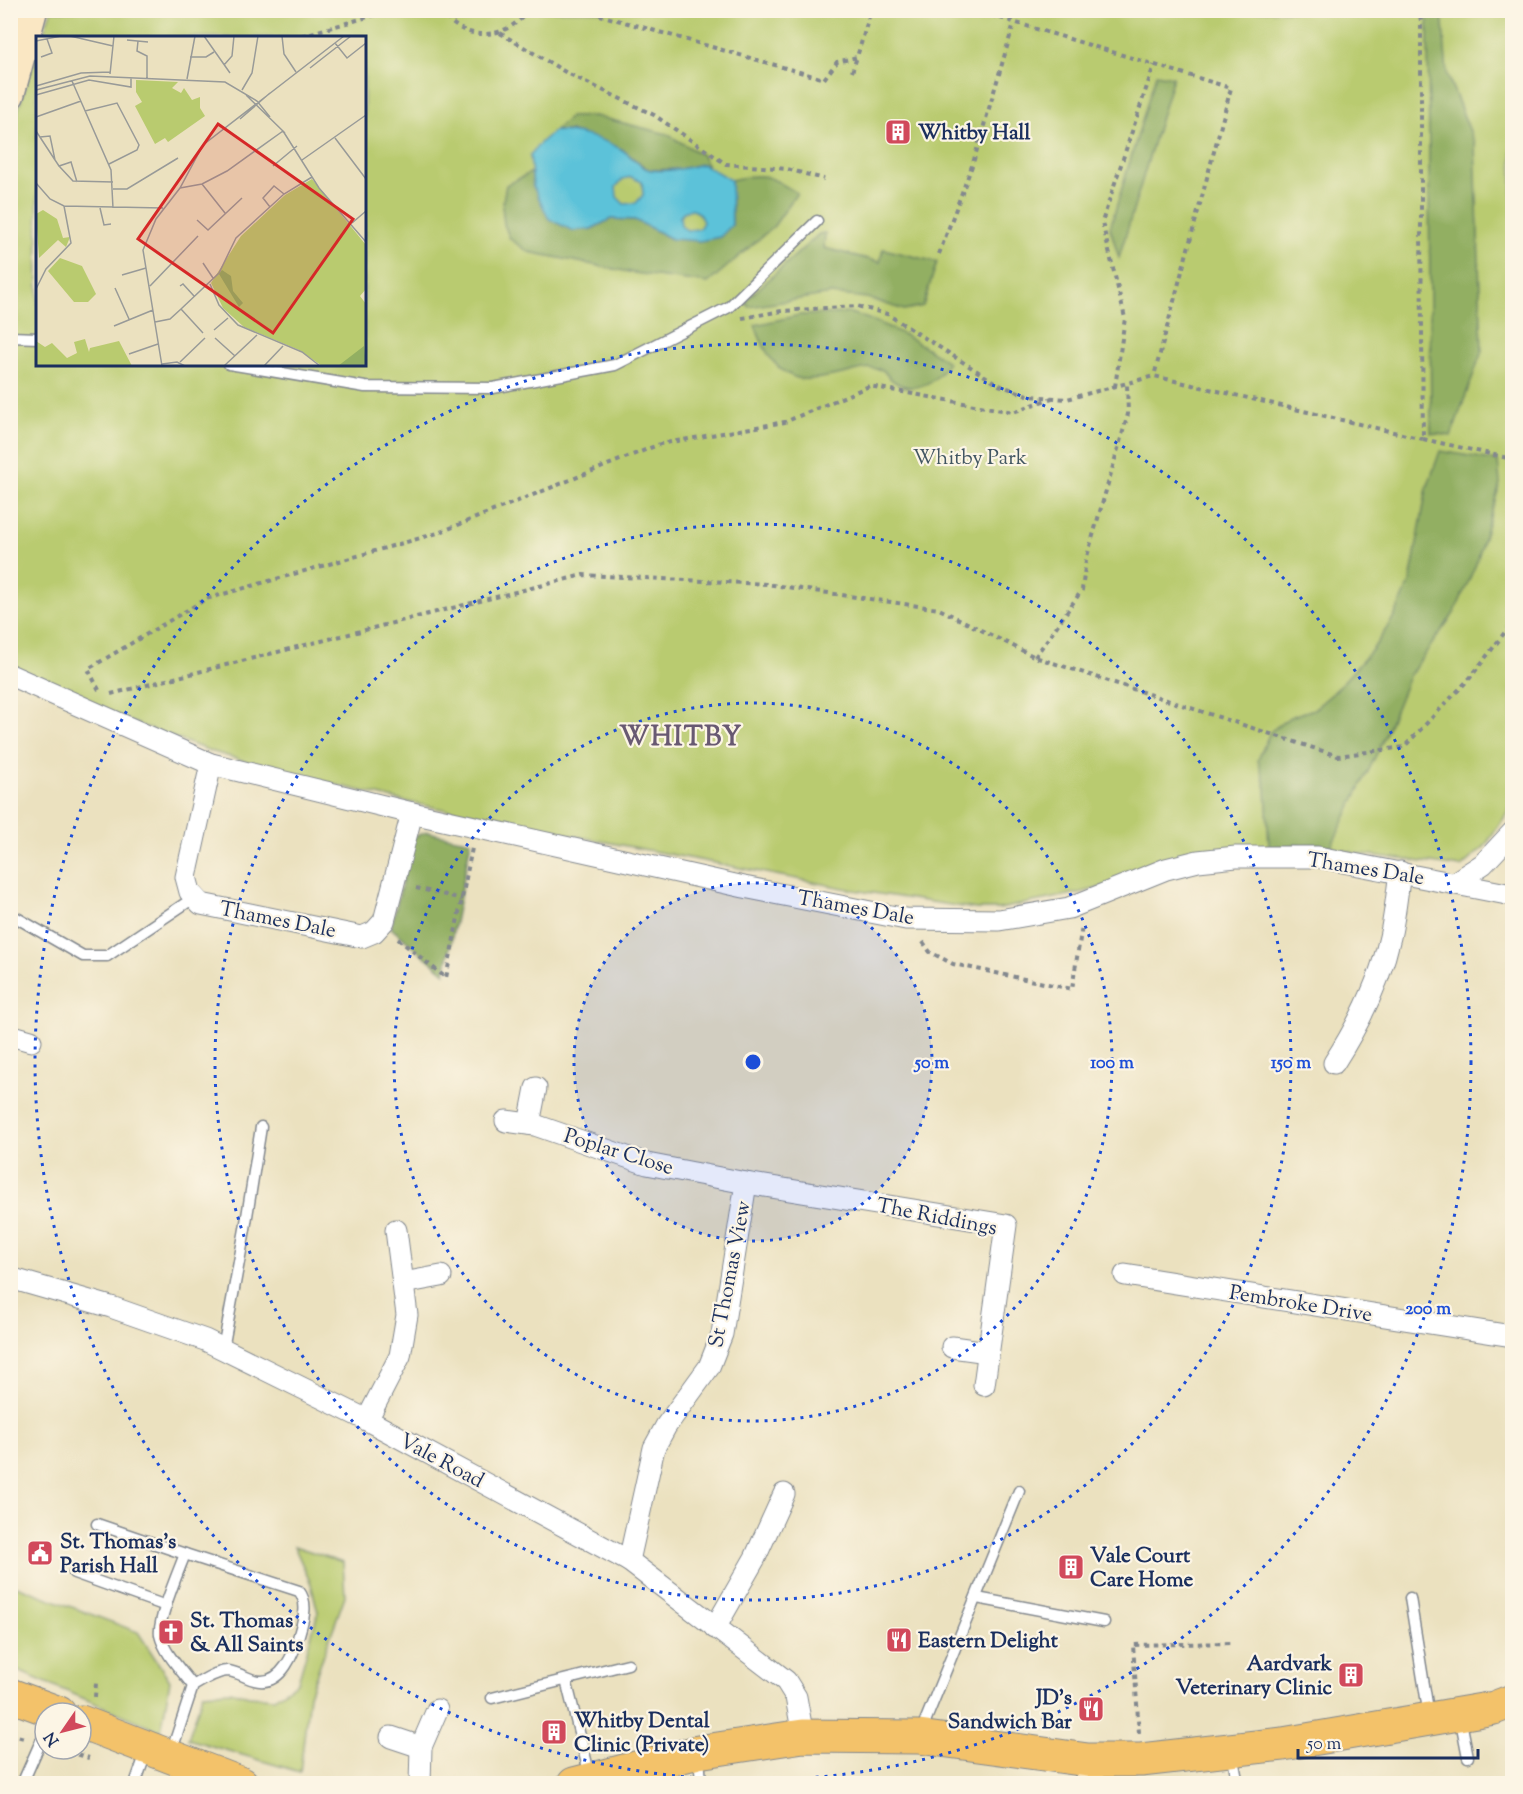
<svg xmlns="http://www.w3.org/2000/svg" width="1523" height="1794" viewBox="0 0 1523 1794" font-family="'Sorts Mill Goudy',serif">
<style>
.green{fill:#b9cb6f;stroke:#6a7d66;stroke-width:1.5}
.forest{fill:#92af62;stroke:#566f60;stroke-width:1.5}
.water{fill:#5cc2d9;stroke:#3c789c;stroke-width:1.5;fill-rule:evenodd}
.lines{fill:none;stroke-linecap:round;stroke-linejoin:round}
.lane-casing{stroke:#83888e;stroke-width:13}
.street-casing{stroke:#83888e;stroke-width:23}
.secondary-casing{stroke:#83888e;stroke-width:31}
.primary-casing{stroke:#83888e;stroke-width:35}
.path{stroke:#83888e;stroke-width:4;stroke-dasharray:4.5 4.5;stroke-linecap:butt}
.lane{stroke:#fff;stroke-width:10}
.street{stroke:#fff;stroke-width:21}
.secondary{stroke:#fae7c3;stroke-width:28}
.primary{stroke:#f3c26a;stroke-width:33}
.ring{fill:none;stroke:#1d4ed8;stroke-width:3;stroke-dasharray:3 6}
.labels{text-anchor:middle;stroke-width:4.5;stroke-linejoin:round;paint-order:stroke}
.poi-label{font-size:21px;font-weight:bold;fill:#1b2f5e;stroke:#fcf5e5;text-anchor:start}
.park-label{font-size:21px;fill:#425662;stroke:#fcf5e5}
.street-label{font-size:21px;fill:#1b2f5e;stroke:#fcf5e5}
.district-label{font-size:27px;font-weight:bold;letter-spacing:1.5px;fill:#685972;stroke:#fcf5e5}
.inset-road{fill:none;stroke:#989a98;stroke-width:1.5}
.view{fill:#d62828;fill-opacity:0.15;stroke:#d62828;stroke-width:3}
.inset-edge{fill:none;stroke:#1b2f5e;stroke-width:3}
.centre{fill:#1d4ed8;stroke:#fcf5e5;stroke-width:3}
.ring-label{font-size:18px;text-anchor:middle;font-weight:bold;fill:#1d4ed8;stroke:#fcf5e5;stroke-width:4.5;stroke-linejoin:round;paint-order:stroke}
</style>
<rect width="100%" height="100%" fill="#fcf5e5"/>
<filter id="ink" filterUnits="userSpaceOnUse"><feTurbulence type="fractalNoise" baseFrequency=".0167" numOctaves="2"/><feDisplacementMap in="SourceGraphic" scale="12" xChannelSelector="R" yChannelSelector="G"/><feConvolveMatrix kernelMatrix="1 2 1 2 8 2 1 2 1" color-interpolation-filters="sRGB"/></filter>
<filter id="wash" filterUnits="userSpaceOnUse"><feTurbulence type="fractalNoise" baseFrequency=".008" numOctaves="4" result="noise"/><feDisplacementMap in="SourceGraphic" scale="24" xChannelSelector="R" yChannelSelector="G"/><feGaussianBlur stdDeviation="1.35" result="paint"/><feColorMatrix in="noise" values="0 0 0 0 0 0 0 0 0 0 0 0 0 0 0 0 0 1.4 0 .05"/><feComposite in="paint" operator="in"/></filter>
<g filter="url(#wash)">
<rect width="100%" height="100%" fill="#ebe1bf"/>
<!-- green -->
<g class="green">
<path d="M51,11H1512V806L1485,846L1461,867L1355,853L1318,844L1269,847L1083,892L999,909H976L854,890L570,835L403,801L279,771L210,751L132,722L11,666V157L18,110L37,51L38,364H364V38L42,37Z"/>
<path d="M294,1546L343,1562L345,1596L309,1695L300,1772L188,1739L203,1693L230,1691L249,1696L274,1698L298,1682L318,1612L311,1584Z"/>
<path d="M11,1584L138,1632L170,1681L161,1731L11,1668Z"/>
</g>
<!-- forest -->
<g class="forest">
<path d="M1425,11H1442L1447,74L1475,144L1482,351L1451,436L1431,433L1428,23Z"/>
<path d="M1156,74L1173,77L1119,258L1110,228Z"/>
<path d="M595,116L667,134L702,155L708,167L702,164L681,169L649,170L621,149L570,131H554L570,117Z"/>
<path d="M532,172L533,186L591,229L611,219L635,220L672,239L732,225L731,180C766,172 767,175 797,193L774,226L708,283L634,273L529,252L510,239L504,224L502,206L506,185Z"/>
<path d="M825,233L824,248L880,262L883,249L937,262L923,306L904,310L867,298L831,294L749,307L745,301L819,234Z"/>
<path d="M850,313C888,324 916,340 948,362C933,389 903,398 883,370C866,366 859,370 843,374C830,376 813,381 801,379C774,373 763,348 755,325L800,315Z"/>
<path d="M1440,451L1498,461L1500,484L1476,564L1455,612L1409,676L1381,745L1331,847L1318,844L1269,847L1266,789L1258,760L1270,732L1290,717L1314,709L1333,693L1373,649L1394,617L1410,582L1427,488Z"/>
<path d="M427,832L471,841L445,973L391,928L413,837Z"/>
</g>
<!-- water -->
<path class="water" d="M554,131C576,131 601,138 621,149C631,155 641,169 652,170C668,172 686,168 703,164L731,180L732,225L720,237L700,241L672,239L635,220L611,219L591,229L573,231L549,219L533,186L530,155L541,142ZM631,177L642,182L643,195L636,203L624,204L617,197L616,187L623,179ZM691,209L699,213L703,222L699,229L687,230L681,226L680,217L683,212Z"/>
</g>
<g filter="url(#ink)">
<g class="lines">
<defs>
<g id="lane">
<path d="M10,337L38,338"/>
<path d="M229,364L365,387L493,388L615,365L729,307L817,221"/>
<path d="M10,914L83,956H107L195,897"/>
<path d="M223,1349L245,1229L261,1127"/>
<path d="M97,1524L185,1554"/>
<path d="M74,1573L166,1606"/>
<path d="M977,1598L1104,1622"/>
<path d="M1410,1598L1429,1716"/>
<path d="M566,1680L590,1776"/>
<path d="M492,1698L628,1664"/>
<path d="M1460,1716L1468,1757"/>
<path d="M920,1734L1019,1491"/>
<path d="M171,1753L193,1686C203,1680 215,1672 227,1671C236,1671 246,1678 254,1680C282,1688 295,1651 300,1631C304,1618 308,1602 299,1591L185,1554C179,1570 157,1621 160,1635C164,1653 182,1671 193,1686"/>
<path d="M1232,1754L1238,1784"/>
<path d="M699,1755L701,1784"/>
<path d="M22,1784L45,1732"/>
<path d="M135,1784L147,1750"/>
</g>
<g id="street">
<path d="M10,675L211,764L412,813L744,887L906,919L999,920L1069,908L1166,869L1198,861L1236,857H1318L1512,895"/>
<path d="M211,764L186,877L190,892L201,904L362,937L374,932L384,921L412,813"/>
<path d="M1454,883L1483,864L1512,833"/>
<path d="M10,1035L31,1041"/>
<path d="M1334,1063C1359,1024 1380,982 1390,937C1395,916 1397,893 1400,872"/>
<path d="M506,1121L535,1125L647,1164L746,1183L1006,1225L984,1385"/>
<path d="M529,1124L536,1088"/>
<path d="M1125,1275L1512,1336"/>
<path d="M10,1278L111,1307L205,1340L367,1420L629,1561L786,1681L796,1697L803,1736"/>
<path d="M403,1283L441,1276"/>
<path d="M952,1347L988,1352"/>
<path d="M367,1420L400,1356L407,1315L396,1230"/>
<path d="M629,1561L654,1448L666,1426L709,1367L722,1334L746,1183"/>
<path d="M715,1628L755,1558L784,1494"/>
<path d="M391,1737L421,1747"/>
<path d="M420,1784L421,1747L437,1710"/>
</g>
<g id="secondary">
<path d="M10,95L33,10"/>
<path d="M1088,1760L1091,1784"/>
</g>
<g id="primary">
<path d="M10,1695L59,1713"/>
<path d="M81,1722L242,1784"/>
<path d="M574,1784L698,1752L803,1736L919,1737L1088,1760H1141L1283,1744L1494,1708L1512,1701"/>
</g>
</defs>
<!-- lane casing -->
<use href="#lane" class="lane-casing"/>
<!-- street casing -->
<use href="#street" class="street-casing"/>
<!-- secondary casing -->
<use href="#secondary" class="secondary-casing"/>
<!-- primary casing -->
<use href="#primary" class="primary-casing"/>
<!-- path -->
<g class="path">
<path d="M441,10C461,43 507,41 528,10"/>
<path d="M582,10L824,79L837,62L857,57L871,10"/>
<path d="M974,10L1231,88L1154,376"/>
<path d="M500,33L567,73L654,115L726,164L787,169L824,179"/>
<path d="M293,38L393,10"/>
<path d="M852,72L857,57"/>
<path d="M939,254L973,163L1014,23"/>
<path d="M742,318L782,311L857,306L887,314L999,385L1030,396L1067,399L1154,376L1423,439L1421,226V21L1419,10"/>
<path d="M1115,387L1125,318L1102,222L1154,65"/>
<path d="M1423,439L1512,459"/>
<path d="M1035,657L1082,590L1086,560L1128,414L1127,384"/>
<path d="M99,690L88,669L206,599L438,533L660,444L785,422L869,386L1013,412L1052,398"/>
<path d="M111,694L583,575L766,584L939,609L1035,657L1338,756L1404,747L1470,678L1512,623"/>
<path d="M416,888L462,899"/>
<path d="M398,939L446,978L472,848"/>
<path d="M923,942L930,952L953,964L1072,989L1082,926"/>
<path d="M95,1697L96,1682"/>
<path d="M1139,1733L1133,1645L1231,1643"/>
<path d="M10,1734L24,1738"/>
<path d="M61,1749L89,1758"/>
</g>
<!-- lane -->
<use href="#lane" class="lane"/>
<!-- street -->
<use href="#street" class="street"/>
<!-- secondary -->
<use href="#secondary" class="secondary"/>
<!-- primary -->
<use href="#primary" class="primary"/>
</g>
</g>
<!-- distance rings -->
<circle cx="753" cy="1062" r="179" fill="#1d4ed8" fill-opacity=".12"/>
<g class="ring">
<circle cx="753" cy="1062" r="179"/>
<circle cx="753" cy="1062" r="359"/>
<circle cx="753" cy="1062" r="538"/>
<circle cx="753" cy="1062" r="718"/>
</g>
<!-- icons -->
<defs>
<symbol id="building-square" viewBox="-11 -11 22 22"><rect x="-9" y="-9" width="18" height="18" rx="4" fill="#d1495b" stroke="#fcf5e5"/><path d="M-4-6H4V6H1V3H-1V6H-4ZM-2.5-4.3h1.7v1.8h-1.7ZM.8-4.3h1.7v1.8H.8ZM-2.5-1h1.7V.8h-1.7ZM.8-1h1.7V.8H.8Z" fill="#fff"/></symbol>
<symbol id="civic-square" viewBox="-11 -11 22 22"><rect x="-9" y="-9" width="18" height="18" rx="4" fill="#d1495b" stroke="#fcf5e5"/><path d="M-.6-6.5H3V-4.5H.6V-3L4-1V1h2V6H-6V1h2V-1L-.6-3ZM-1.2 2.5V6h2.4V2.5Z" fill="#fff"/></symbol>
<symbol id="church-square" viewBox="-11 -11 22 22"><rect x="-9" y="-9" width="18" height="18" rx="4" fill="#d1495b" stroke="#fcf5e5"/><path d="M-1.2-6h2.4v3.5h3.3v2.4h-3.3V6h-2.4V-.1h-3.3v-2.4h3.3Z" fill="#fff"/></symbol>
<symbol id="restaurant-square" viewBox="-11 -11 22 22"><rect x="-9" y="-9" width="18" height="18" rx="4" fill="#d1495b" stroke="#fcf5e5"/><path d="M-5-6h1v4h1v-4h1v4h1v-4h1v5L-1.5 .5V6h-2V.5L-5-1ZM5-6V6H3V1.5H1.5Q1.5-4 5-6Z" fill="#fff"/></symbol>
</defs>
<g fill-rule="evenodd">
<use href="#building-square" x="883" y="117" width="30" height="30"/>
<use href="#civic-square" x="25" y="1538" width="30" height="30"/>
<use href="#building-square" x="1056" y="1552" width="30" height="30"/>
<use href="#church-square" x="156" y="1617" width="30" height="30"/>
<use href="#restaurant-square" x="884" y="1625" width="30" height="30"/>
<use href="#building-square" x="1336" y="1660" width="30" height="30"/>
<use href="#restaurant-square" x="1076" y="1694" width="30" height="30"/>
<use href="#building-square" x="539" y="1717" width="30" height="30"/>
</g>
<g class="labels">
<!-- poi labels -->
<g class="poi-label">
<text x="918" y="139">Whitby Hall</text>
<text x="60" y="1548">St. Thomas's<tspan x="60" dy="24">Parish Hall</tspan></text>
<text x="1090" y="1562">Vale Court<tspan x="1090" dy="24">Care Home</tspan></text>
<text x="190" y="1627">St. Thomas<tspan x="190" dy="24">&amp; All Saints</tspan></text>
<text x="918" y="1647">Eastern Delight</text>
<text x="1332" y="1670" text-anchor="end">Aardvark<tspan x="1332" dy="24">Veterinary Clinic</tspan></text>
<text x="1072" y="1704" text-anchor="end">JD's<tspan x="1072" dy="24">Sandwich Bar</tspan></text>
<text x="574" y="1727">Whitby Dental<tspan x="574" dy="24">Clinic (Private)</tspan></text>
</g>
<!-- park labels -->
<g class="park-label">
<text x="970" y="464">Whitby Park</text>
</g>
<!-- street labels -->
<g class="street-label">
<text transform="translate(1366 868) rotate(9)" y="7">Thames Dale</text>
<text transform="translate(856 907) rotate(10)" y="7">Thames Dale</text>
<text transform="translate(278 919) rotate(11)" y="7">Thames Dale</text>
<text transform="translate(619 1151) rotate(17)" y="7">Poplar Close</text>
<text transform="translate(937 1216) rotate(11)" y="7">The Riddings</text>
<text transform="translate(729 1274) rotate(-79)" y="7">St Thomas View</text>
<text transform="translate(1301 1303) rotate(9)" y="7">Pembroke Drive</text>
<text transform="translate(442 1460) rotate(28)" y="7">Vale Road</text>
</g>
<!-- district labels -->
<g class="district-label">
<text x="681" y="745">WHITBY</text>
</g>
</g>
<!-- overview -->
<g transform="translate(36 36)">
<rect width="330" height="330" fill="#ebe1bf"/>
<path d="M100,44L142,46L136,52L145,57L148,52L156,64L164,61V72L169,80L132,106L129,102L119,108L99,70L106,66L100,56ZM276,143L330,209V253L324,260L330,268V330H286L263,314L208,291L187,272L175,247L205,200L249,159ZM7,174L21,183L27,202L34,201L30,211L22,204L3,222L0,178ZM24,222L46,230L60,258L52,266H38L12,235ZM49,303L53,316L54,312L83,305L96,330H0V305L9,311L16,307L31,322L41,317L38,306Z" fill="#b9cb6f"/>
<path d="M186,234L195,240L197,255L207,267L203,271L183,238ZM328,310L330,330H302Z" fill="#92af62"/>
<path class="inset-road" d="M34,0L77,10M168,0L194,37M246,0L248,18L260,36M91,4L112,6M0,5L25,0M102,5L101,15L111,20V42M299,7L311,22L330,7M5,21L16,17L11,3M154,21H170L178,16M188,29L196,20L198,0M274,32L315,0M74,38L78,0M151,43L159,0M36,45L75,134L77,172M0,50L45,37L74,36M0,54L54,40L189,46L221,65L234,81M206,54L216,37L222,0M0,59L53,44L95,51V42M210,59L249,97M49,75L81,67L103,109L101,114L73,128M0,81L45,65M204,83L234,57M0,95L19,124M247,95L283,152L330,206M4,101L14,100L19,124L23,130L35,126L41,146M299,102L330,143M266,124L330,79M23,130L37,145L77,146M237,130L261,110M0,147L14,163L28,170L127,172M166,148L189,177M144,152L166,148L191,135L247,95M77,153H91L142,122M234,171L227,162L238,150L248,158M64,172L68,189L75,188M161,184L172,194L206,162M316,187L330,175M167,227L177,242M86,239L110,232M174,248L183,269L202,289L266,316L284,330M114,250L162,200M144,250L147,248L158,260M79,252L93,283M0,253L10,233L35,207L28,170M145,273L167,297M119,286L134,283L145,273L183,237L200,202L248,158L276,141M78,290L117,274M178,294L192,282M179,302L199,320M93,318L122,308M144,326L169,302M126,328L141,326L149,330M126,330L107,214L120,183L144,152L167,109L308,0M188,330L221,299M228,330L247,310"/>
<path class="view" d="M182,88L317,183L237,297L102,203Z"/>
<rect width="330" height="330" class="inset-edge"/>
</g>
<circle cx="753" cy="1062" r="9" class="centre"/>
<g class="ring-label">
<text x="932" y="1068">50 m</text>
<text x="1112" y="1068">100 m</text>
<text x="1291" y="1068">150 m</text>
<text x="1428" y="1314">200 m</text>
</g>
<!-- margin -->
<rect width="1523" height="1794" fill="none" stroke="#fcf5e5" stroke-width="36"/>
<!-- north arrow -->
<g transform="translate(63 1731) rotate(235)"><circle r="28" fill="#fcf5e5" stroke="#a2a6af" stroke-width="1.5"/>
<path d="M0-4.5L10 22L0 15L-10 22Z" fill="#d1495b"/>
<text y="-9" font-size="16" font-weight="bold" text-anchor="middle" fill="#1b2f5e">N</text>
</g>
<!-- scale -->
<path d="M1298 1749v9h180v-9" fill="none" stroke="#1b2f5e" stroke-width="3"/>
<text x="1307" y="1749" font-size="18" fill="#1b2f5e" stroke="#fcf5e5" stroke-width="4.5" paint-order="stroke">50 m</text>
</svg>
